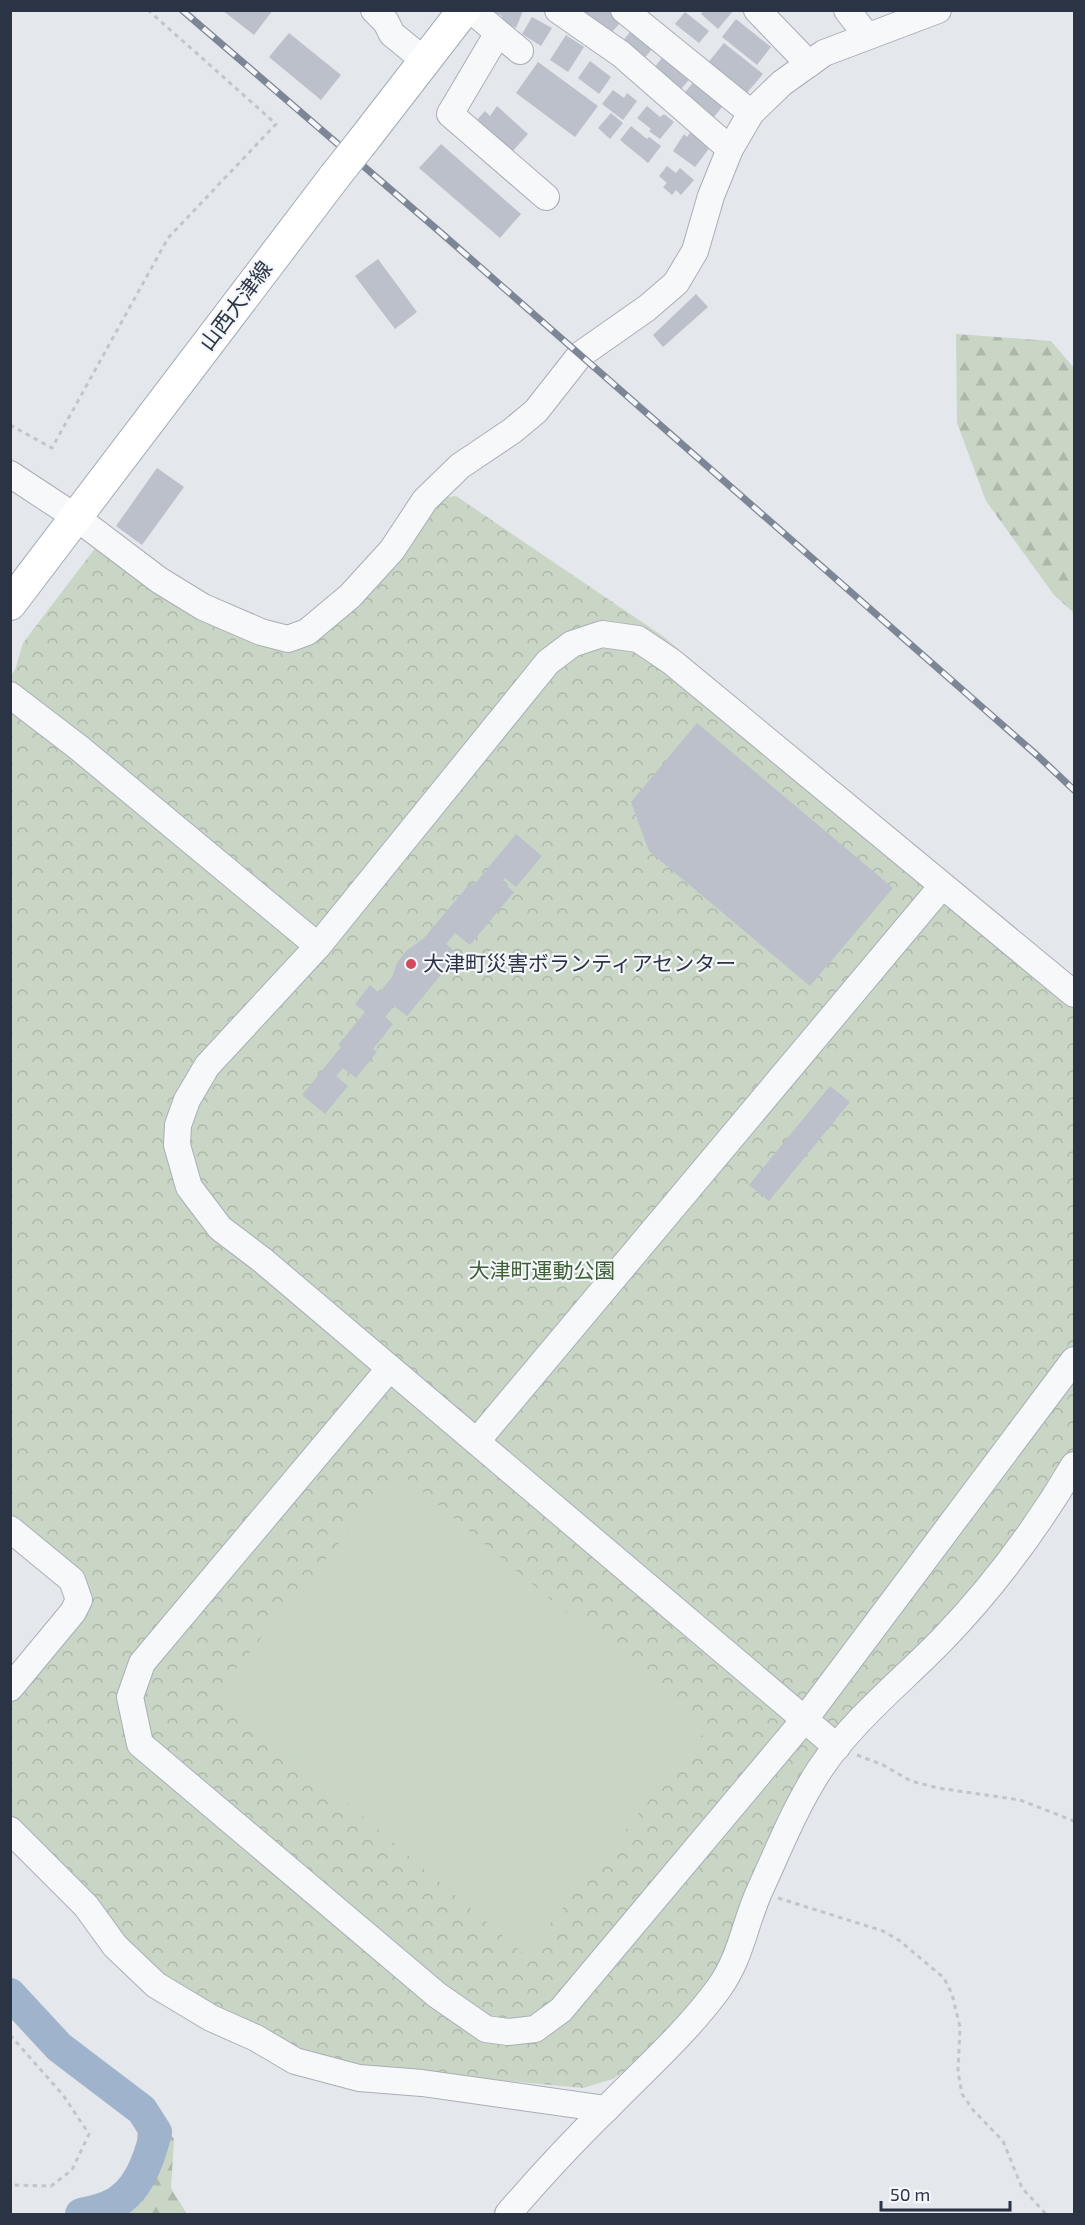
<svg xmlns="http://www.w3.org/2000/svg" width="1085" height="2225" viewBox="0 0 1085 2225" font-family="'Exo 2','Noto Sans JP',sans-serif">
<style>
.forest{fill:url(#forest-firs)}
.park{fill:url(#park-crowns)}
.pitch{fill:#c9d6c5}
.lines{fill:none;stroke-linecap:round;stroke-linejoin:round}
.river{stroke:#9fb4cc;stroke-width:32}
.building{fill:#bbc0ca}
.minor-casing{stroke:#a9aeb7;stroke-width:28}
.major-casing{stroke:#a3abb8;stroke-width:34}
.path{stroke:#c2c5cb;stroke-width:3;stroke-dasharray:4.5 4.5;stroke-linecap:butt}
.minor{stroke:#f7f8fa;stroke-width:26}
.major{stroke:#fff;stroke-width:32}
.rail-casing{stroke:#7d8696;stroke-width:7}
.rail{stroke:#f4f6f9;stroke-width:4.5;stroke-dasharray:14;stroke-linecap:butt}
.major-bridge-casing{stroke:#a3abb8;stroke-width:34;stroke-linecap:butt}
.major-bridge{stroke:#fff;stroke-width:32}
.poi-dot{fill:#d1495b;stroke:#f4f6f9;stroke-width:2}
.labels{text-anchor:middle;stroke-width:4.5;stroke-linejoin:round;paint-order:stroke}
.street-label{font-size:21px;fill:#2b3445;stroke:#f4f6f9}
.poi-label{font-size:21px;fill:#2b3445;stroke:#f4f6f9;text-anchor:start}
.park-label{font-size:21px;fill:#3f6138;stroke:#f4f6f9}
</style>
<defs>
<pattern id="forest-firs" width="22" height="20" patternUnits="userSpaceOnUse" patternTransform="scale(1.5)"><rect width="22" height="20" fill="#c9d6c5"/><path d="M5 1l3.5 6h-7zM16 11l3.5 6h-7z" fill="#adb8ab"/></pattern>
<pattern id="park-crowns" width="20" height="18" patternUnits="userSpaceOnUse" patternTransform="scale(1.5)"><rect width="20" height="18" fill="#c9d6c5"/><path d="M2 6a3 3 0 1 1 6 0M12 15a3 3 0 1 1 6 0" fill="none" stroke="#adb8ab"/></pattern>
</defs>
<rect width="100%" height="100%" fill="#e4e7ec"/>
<!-- forest -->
<g class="forest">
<path d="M956,334L1051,341L1074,368V613L1054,595L986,501L957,423Z"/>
<path d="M133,2085L174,2139L171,2188L187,2214H88C100,2205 128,2174 134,2161C142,2142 134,2105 133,2085Z"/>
</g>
<!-- park -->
<path class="park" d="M456,496L664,637L1074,979V1452L1040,1511L959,1606L850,1719L729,1960L662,2047L613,2079L583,2088L376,2069L315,2055L275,2040L175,1988L130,1951L11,1818V1699L88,1596L11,1520V675L15,670L23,643L96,547L254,641L348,611L393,568L419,525L440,498Z"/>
<!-- pitch -->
<path class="pitch" d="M398,1471L706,1730L525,1955L217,1692Z"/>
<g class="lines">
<!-- river -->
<path class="river" d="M10,1994L59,2047L142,2110L156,2132C149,2160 138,2194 109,2206C100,2210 90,2212 81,2214"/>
</g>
<!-- building -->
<g class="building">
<path d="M222,10H273L254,35Z"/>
<path d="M495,10H521L523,11L516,28L500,21L502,16L494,12Z"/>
<path d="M585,10H619L626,16L606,39L579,18Z"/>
<path d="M704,10H734L718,29L701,14Z"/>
<path d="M685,12L709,31L699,43L675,24Z"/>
<path d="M532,17L552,28L541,46L522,34Z"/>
<path d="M736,19L771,47L757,65L722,37Z"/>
<path d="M634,27L655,46L638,65L618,47Z"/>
<path d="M289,33L341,75L321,100L269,57Z"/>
<path d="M566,35L584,47L568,72L550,60Z"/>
<path d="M724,43L763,74L746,94L707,64Z"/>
<path d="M666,53L693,75L675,96L649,74Z"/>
<path d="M590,61L611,77L599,94L578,78Z"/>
<path d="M538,62L598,106L575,137L516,93Z"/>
<path d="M697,78L726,102L710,122L681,97Z"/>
<path d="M613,90L624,98L627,93L637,101L623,120L602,104Z"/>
<path d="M497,106L528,134L511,153L476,121L485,111L490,116Z"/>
<path d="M647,106L660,117L664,114L674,122L660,139L649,131L651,129L637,118Z"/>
<path d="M611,113L623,123L610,139L598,128Z"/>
<path d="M631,126L647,139L649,137L661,146L648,163L620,140Z"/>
<path d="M691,131L711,146L695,167L673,151L684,134L687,137Z"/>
<path d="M441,144L521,214L500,238L419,168Z"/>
<path d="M667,166L676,173L680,168L694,180L681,195L676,190L672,195L663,187L667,183L659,176Z"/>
<path d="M378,259L417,312L395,329L355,276Z"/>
<path d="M696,294L708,307L663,347L653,335Z"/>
<path d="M157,468L184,487L142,545L116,526Z"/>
<path d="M697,723L893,888L810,986L649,851L631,802Z"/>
<path d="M516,834L542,856L516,887L505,878L502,882L514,892L470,945L455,933L446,944L458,954L407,1016L394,1006L385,1017L393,1024L373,1049L377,1052L356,1078L343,1068L336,1076L348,1086L325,1114L302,1095L341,1047L338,1045L365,1012L355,1004L370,985L379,993L392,977L397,963L406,951L424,938L471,882L474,885Z"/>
<path d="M830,1086L850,1102L769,1201L749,1185Z"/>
</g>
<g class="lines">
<defs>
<g id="minor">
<path d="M374,10L386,22L392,34L425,61"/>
<path d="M471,10L520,51"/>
<path d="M558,10L621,54L730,149"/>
<path d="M624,10L751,113"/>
<path d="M757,10L809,64"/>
<path d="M847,10L867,36"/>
<path d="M498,33L450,114L546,197"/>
<path d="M10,474L77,518L159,580L203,607L261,632L288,639L307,632L350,596L392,550L425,500L460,466L512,431L536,411L580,355L647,308L676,283L695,251L711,196L730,149L751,113L782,83L824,53L938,10"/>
<path d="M10,695L78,747L318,946"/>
<path d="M389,1369L142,1663L130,1697L140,1744L437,1995L486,2029L508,2032L535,2029L561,2010L805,1719L1074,1360"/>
<path d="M477,1441L942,886"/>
<path d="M10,1529L72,1580L79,1600L73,1612L10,1688"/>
<path d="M837,1747L261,1259L220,1228L189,1187L177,1145L178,1125L187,1100L207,1066L318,946L548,662L572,644L602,634L638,639L672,662L1074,994"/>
<path d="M10,1830L86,1906L115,1946L156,1985L211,2018L256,2038L295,2061L359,2078L422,2083L606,2109"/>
<path d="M508,2214C539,2178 572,2142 607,2108C645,2069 687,2032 719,1988C741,1957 744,1926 759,1892C778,1851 795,1807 820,1769C853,1720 901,1682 942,1640C993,1587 1037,1528 1074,1465"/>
</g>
<g id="major">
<path d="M362,142L464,10"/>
<path d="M10,604L335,176"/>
</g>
</defs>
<!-- minor casing -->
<use href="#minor" class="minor-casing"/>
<!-- major casing -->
<use href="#major" class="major-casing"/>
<!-- path -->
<g class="path">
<path d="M10,425L52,448L168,238L276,124L148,10"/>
<path d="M857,1755L883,1765L911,1781L938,1788L1020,1800L1074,1821"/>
<path d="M778,1898L883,1931L900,1941L944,1978L952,1994L960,2027L958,2072L962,2094L973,2110L1003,2141L1022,2188L1046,2214"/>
<path d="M10,2035L63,2095L89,2134L72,2170L51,2186L10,2185"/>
</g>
<!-- minor -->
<use href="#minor" class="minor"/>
<!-- major -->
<use href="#major" class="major"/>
<defs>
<path id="rail" d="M182,10L440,232L1039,757L1074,790"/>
</defs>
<!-- rail casing -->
<use href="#rail" class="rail-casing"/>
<!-- rail -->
<use href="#rail" class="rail"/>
<defs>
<path id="major-bridge" d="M335,176L362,142"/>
</defs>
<!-- major-bridge casing -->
<use href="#major-bridge" class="major-bridge-casing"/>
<!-- major-bridge -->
<use href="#major-bridge" class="major-bridge"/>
</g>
<!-- markers -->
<circle class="poi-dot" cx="411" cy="964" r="6"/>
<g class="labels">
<!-- street labels -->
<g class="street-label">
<text transform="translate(236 306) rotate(-53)" y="7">山西大津線</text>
</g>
<!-- poi labels -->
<g class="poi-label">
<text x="423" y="971">大津町災害ボランティアセンター</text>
</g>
<!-- park labels -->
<g class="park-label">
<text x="542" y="1278">大津町運動公園</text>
</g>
</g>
<!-- border -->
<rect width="1085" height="2225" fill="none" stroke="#2b3445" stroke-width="24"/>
<!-- scale -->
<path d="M881 2201v9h129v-9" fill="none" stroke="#2b3445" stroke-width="3"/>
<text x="890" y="2201" font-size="18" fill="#2b3445" stroke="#f4f6f9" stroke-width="4.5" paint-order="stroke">50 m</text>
</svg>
